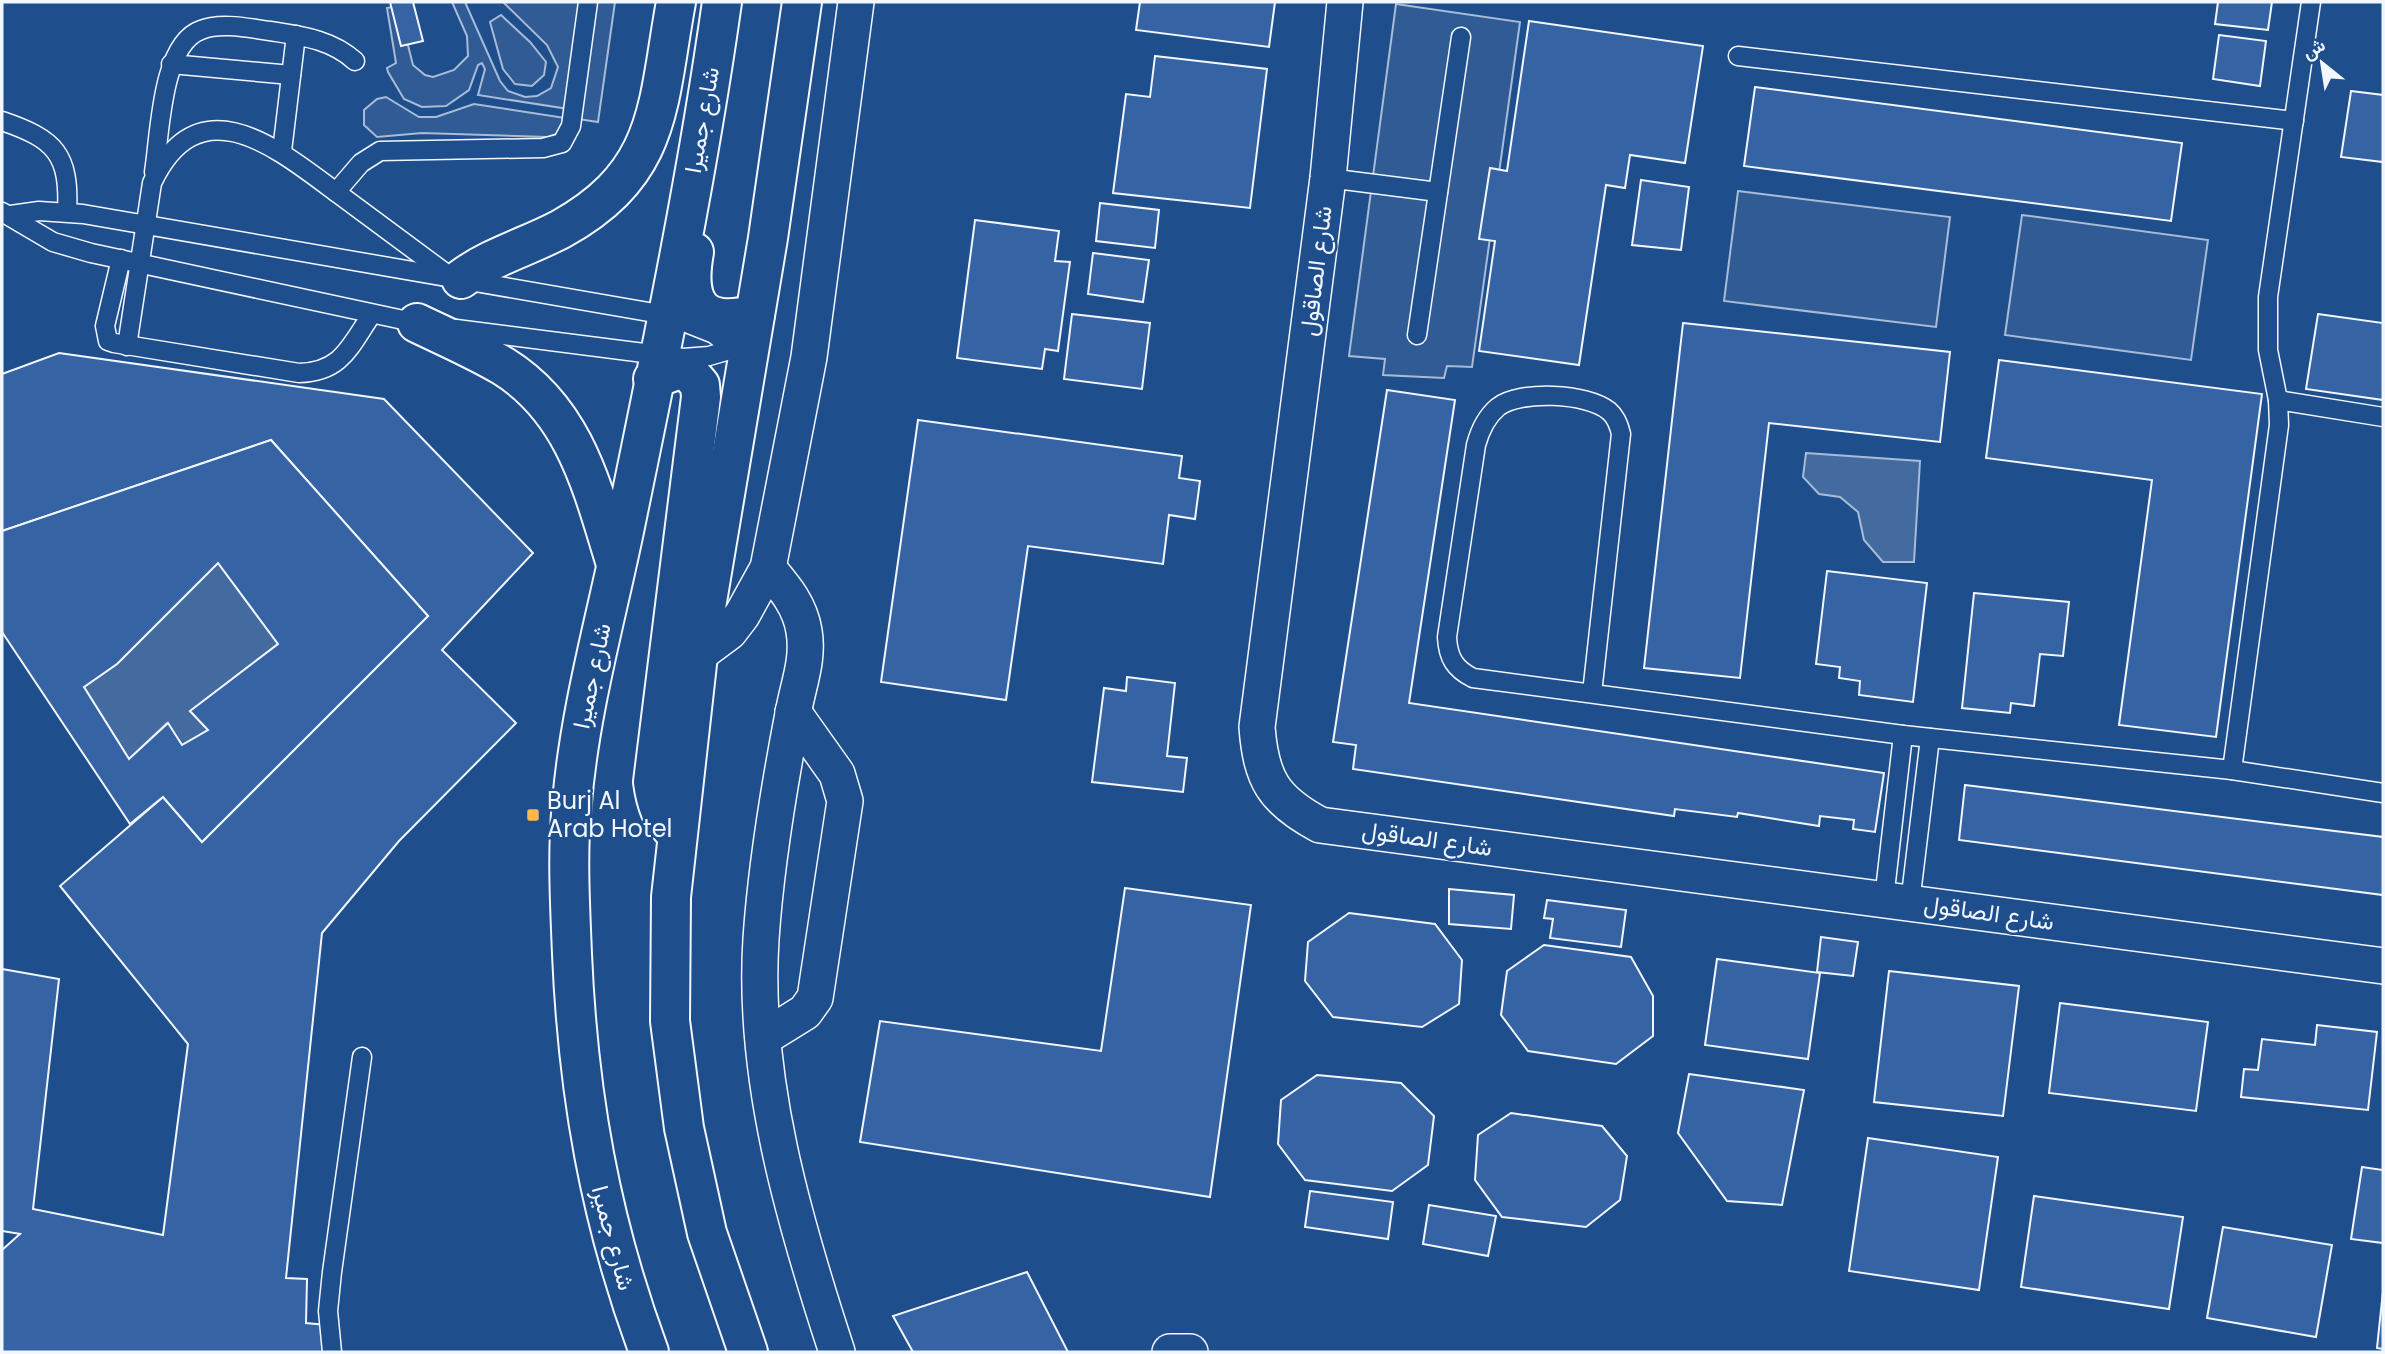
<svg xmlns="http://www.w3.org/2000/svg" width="2385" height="1354" viewBox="0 0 2385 1354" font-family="Poppins,Vazirmatn,sans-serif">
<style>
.built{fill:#305b95;stroke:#a8bbd7;stroke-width:2}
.water{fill:#446ba0;stroke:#a8bbd7;stroke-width:2}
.building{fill:#3563a3;stroke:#f2f6ff;stroke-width:2;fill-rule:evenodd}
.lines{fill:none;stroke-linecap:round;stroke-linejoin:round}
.service-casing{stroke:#f2f6ff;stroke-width:21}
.minor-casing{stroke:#f2f6ff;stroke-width:38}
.primary-casing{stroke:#f2f6ff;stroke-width:42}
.service{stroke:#1f4e8c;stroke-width:18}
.minor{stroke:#1f4e8c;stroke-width:35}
.primary{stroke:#1f4e8c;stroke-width:38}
.poi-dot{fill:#ffb74d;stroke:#1f4e8c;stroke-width:2.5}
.labels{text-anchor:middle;stroke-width:5;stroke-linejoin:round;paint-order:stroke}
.street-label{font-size:24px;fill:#f2f6ff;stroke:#1f4e8c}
.poi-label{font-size:24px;fill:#f2f6ff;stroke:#1f4e8c;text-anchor:start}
</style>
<rect width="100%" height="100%" fill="#1f4e8c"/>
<!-- built -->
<g class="built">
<path d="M452,2H465L500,81L508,91L525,97L537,96L551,88L558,67L547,45L503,2H583L569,109L478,95L485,69L482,63L478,65L469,90L446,106L422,107L404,99L388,72L387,68L396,63L387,8L398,6L413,65L425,75L433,77L454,70L468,56L467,36Z"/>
<path d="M594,2H615L598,122L578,119Z"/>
<path d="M1396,4L1520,22L1472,367L1447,366L1444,378L1383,375L1385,359L1349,356Z"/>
<path d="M501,15L530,42L546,62L544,75L532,86L515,84L503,69L490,22Z"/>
<path d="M386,97L419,117H436L474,104L565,118L559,133L548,137L422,133L377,137L364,125V110L377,99Z"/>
<path d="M1738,191L1950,217L1936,327L1724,301Z"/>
<path d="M2022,215L2208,240L2191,360L2005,335Z"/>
</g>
<!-- water -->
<g class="water">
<path d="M1806,453L1920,461L1914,562H1883L1864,540L1858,512L1840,497L1819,494L1803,477Z"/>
<path d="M218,563L278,644L190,711L208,730L182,745L167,723L129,759L84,687L117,664Z"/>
</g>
<!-- building -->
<g class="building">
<path d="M390,2H413L423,41L401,46Z"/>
<path d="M1140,2H1275L1269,47L1136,30Z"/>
<path d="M2218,2H2272L2268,30L2215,24Z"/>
<path d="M1529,21L1703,46L1685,163L1630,155L1625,188L1606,185L1579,365L1479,351L1495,241L1479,239L1490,168L1507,171Z"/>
<path d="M2219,35L2266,41L2260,86L2213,79Z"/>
<path d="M1155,56L1267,69L1250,208L1113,193L1126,94L1150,97Z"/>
<path d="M1755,87L2182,143L2171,221L1744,166Z"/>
<path d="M2351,91L2383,95V162L2341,157Z"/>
<path d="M1641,180L1689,187L1681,250L1632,245Z"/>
<path d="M1100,203L1159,210L1155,248L1096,241Z"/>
<path d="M975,220L1059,231L1055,261L1070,262L1058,351L1045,349L1042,369L957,358Z"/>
<path d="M1093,253L1149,260L1143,302L1088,294Z"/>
<path d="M1072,314L1150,323L1142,389L1064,379Z"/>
<path d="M2318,314L2383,323V400L2306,389Z"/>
<path d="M1683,323L1950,352L1940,442L1769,423L1740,678L1644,668Z"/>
<path d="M59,353L384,399L533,553L442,650L516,723L399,841L322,933L286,1278L307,1279L306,1323L326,1325L324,1352H2V1250L20,1234L2,1231V969L59,979L33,1209L163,1235L188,1044L60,886L163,797L202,842L428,616L271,440L2,531V374Z"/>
<path d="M1999,360L2262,394L2216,737L2119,725L2152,480L1986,458Z"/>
<path d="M1387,390L1455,400L1409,703L1884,773L1875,832L1853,829L1854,820L1820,816L1819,826L1738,813L1737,817L1675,809L1674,816L1353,769L1356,745L1333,742Z"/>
<path d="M918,420L1182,456L1179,478L1200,481L1195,519L1169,515L1163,564L1028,546L1006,700L881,682Z"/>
<path d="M271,440L428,616L202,842L163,797L130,824L2,632V531ZM218,563L278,644L190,711L208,730L182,745L168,723L129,759L84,687L117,664Z"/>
<path d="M1827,571L1927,583L1913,702L1859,695L1860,681L1839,678L1840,667L1816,664Z"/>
<path d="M1974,593L2069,602L2063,656L2040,654L2034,706L2011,703L2010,713L1962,708Z"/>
<path d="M1127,677L1175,683L1167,756L1187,758L1183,792L1092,782L1104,688L1126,691Z"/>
<path d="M1965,785L2383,837V895L1959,840Z"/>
<path d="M1125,888L1251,905L1210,1197L860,1142L880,1021L1101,1051Z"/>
<path d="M1449,889L1514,895L1511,929L1449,924Z"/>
<path d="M1547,900L1626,910L1621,947L1550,938L1553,919L1544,918Z"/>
<path d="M1349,913L1435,924L1462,960L1459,1004L1422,1027L1333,1017L1305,981L1308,942Z"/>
<path d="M1821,937L1858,942L1853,976L1817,972Z"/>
<path d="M1544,945L1631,957L1653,996V1036L1616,1064L1528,1051L1501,1015L1507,971Z"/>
<path d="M1717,959L1820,973L1808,1059L1705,1045Z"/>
<path d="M1889,971L2019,986L2003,1116L1874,1102Z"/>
<path d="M2060,1003L2208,1022L2196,1111L2049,1093Z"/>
<path d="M2317,1025L2377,1032L2368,1110L2241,1097L2244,1069L2258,1070L2262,1039L2315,1045Z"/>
<path d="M1689,1074L1804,1090L1782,1205L1727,1201L1678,1133Z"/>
<path d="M1317,1075L1401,1083L1434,1116L1428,1165L1392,1191L1305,1180L1278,1144L1281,1100Z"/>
<path d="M1511,1113L1602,1126L1627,1156L1620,1200L1586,1227L1502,1217L1475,1180L1478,1135Z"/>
<path d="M1868,1138L1998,1157L1979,1290L1849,1271Z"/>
<path d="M2362,1167L2383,1170V1243L2351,1239Z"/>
<path d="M1310,1191L1393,1202L1388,1239L1305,1227Z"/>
<path d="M2034,1196L2183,1217L2169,1309L2021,1287Z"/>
<path d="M1429,1205L1496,1216L1488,1256L1423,1244Z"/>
<path d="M2223,1227L2332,1245L2316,1337L2207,1318Z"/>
<path d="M1027,1272L1068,1352H913L893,1316Z"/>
<path d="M2383,1291V1349L2377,1348Z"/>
</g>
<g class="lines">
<defs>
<g id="service">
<path d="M1738,56L2294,121"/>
<path d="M171,64L291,75"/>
<path d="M2,121C55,139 70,154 67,212"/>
<path d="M282,151L296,35"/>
<path d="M154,172C160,135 161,44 201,30C220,22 249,28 270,31C301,36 331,39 355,61"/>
<path d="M1328,178L1438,192"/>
<path d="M336,192L361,163L380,151L543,148L562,143L571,126L588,2"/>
<path d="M2,212L53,242L91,253L422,324"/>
<path d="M11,215L39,211L83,214L666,315L714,334L739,354"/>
<path d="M121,259L105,326L108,341L114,343L299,373C342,372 350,346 372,314"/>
<path d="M456,329L683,358L709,356L750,344"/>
<path d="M1417,335L1461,37"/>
<path d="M127,346L152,183C200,81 280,151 340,195C376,222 412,248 448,275"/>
<path d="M2278,400L2383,417"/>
<path d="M1592,693L1621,434C1619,425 1616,417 1609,411C1587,393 1520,390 1498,407C1486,417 1480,430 1476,445L1447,637C1448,658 1455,669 1473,678L1903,735L2232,770L2383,793"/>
<path d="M2232,770L2279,425L2278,400L2268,350V297L2311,2"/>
<path d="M1884,899L1903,735"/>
<path d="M1910,903L1930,738"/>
<path d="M332,1352L328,1311L332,1272L362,1057"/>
</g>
<g id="minor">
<path d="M1345,2L1328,178L1257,727C1261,779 1273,800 1320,825L2383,966"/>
<path d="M768,568C784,587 800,605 804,631C809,660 798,685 793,714C779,787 766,864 761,939C752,1078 794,1221 837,1352"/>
<path d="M698,655L729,632L742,615L768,568L809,357L856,2"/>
<path d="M763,1038L805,1012L815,998L845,801L837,774L793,712"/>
<path d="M1170,1352H1190"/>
</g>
<g id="primary">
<path d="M694,252C685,303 700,329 755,314"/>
<path d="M461,279C492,256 527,247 561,229C663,172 657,105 676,2"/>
<path d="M417,323C446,337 476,350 503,366C574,410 592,486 615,561"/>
<path d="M653,379L677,370L688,371L700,385L701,397L653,782C656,804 661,817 676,834"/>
<path d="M649,1352C600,1220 578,1094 572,954C570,904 567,853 572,802C580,710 605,622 624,531C660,356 697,179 722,2"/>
<path d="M748,1352L707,1233L684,1128L670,1021L671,897L698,655L768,238L802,2"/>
</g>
</defs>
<!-- service casing -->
<use href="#service" class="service-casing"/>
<!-- minor casing -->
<use href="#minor" class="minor-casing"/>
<!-- primary casing -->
<use href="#primary" class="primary-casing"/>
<!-- service -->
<use href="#service" class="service"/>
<!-- minor -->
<use href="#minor" class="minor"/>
<!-- primary -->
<use href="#primary" class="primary"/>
</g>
<!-- markers -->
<rect class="poi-dot" x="526" y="808" width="14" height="14" rx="3.5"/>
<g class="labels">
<!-- street labels -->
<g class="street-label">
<text transform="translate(702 120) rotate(-80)" y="8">شارع جميرا</text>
<text transform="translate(1316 271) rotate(-83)" y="8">شارع الصاقول</text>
<text transform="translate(592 676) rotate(-78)" y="8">شارع جميرا</text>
<text transform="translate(1427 839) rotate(8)" y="8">شارع الصاقول</text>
<text transform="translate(1989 913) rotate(8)" y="8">شارع الصاقول</text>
<text transform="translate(613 1238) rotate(75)" y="8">شارع جميرا</text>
</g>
<!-- poi labels -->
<g class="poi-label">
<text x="547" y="809">Burj Al<tspan x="547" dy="28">Arab Hotel</tspan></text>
</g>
</g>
<!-- border -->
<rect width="2385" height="1354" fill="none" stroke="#f2f6ff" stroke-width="7"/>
<!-- north arrow -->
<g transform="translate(2322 63) rotate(330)" stroke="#1f4e8c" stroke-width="5" paint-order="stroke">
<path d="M0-5L12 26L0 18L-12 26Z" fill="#f2f6ff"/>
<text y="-10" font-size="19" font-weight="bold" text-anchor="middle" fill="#f2f6ff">ش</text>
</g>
</svg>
